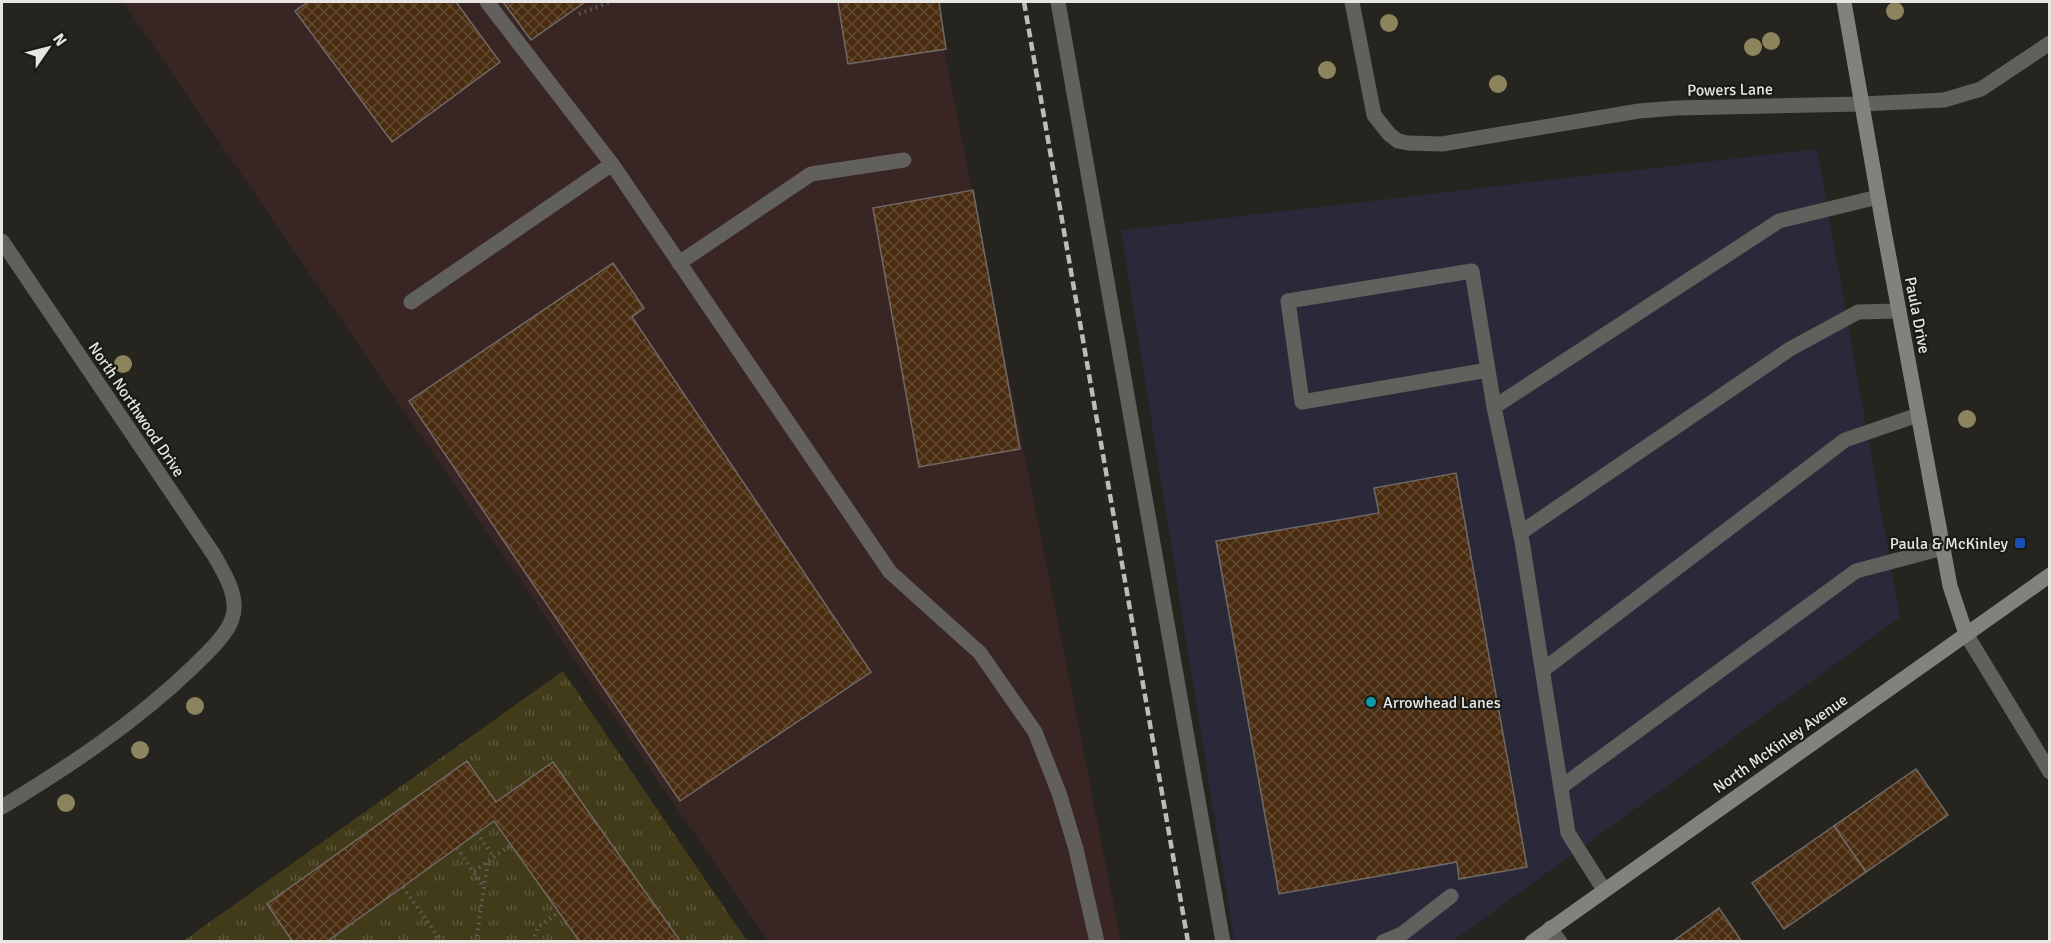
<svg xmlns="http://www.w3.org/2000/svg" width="2051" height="943" viewBox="0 0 2051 943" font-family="Signika,sans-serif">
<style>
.commercial{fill:#2b2839}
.industrial{fill:#392523}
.grass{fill:url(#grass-tufts)}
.building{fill:url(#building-cross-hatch);stroke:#706a66;stroke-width:1.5}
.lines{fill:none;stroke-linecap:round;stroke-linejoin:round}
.path{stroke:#61605a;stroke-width:4;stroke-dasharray:1.5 4.5;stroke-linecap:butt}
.lane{stroke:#61605d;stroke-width:15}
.street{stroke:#61605d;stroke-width:15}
.secondary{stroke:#83817d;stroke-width:15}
.rail{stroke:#bdbcb8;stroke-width:4.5;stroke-dasharray:9 4.5;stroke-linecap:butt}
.tree{fill:#8c845c}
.transit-dot{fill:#1a4fb4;stroke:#1b1a15;stroke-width:2}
.culture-dot{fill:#0f9aa8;stroke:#1b1a15;stroke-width:2}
.labels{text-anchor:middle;stroke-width:4.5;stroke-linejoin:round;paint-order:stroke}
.street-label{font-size:16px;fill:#e7e6e3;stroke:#1b1a15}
.poi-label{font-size:16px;fill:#e7e6e3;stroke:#1b1a15;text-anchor:end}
</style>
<defs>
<pattern id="grass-tufts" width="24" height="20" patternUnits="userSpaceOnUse" patternTransform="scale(1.5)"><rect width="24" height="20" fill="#423b1a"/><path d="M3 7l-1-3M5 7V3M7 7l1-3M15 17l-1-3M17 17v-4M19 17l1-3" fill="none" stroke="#5d573b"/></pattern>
<pattern id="building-cross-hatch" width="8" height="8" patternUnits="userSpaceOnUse" patternTransform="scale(1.5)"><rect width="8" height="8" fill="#4a2c10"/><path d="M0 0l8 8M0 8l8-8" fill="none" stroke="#644b33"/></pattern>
</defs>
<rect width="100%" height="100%" fill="#25241e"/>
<!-- commercial -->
<path class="commercial" d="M1817,149L1900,617L1453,941H1234L1121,230Z"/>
<!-- industrial -->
<path class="industrial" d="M123,2H935L1121,941H768Z"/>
<!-- grass -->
<g class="grass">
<path d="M563,671L747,941H681L553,762L496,802L467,761L267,904L293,941L182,942Z"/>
<path d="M494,821L580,942H326Z"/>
</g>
<!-- building -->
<g class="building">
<path d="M308,2H456L500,62L392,142L295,11Z"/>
<path d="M503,2H585L531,40Z"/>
<path d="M838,2H939L946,49L848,64Z"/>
<path d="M973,190L1020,449L919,467L873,208Z"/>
<path d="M613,263L644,308L632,317L871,672L680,801L409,401Z"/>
<path d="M1456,473L1527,867L1459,879L1457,862L1279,894L1216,541L1379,513L1374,488Z"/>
<path d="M467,761L496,802L553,762L681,942H580L494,821L326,942H293L267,904Z"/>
<path d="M1916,769L1948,815L1866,872L1834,826Z"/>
<path d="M1834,826L1866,872L1784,929L1752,883Z"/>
<path d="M1719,908L1742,942H1672Z"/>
</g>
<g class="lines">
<!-- path -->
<g class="path">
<path d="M579,14L610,2"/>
<path d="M477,833L494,857"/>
<path d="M457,848L483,886"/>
<path d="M474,871L511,845"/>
<path d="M403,887L442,942"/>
<path d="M335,935L340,942"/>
<path d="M476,942L488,861"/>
<path d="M533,942L538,927L558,913"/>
</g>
<!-- lane -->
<g class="lane">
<path d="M487,2L612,164L890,572L980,653L1035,732L1059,793L1076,849L1097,942"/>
<path d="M1058,2L1223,942"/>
<path d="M679,263L811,174L904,160"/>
<path d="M411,302L612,164"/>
<path d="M1488,370L1302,402L1288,301L1472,271L1494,407"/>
<path d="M1520,533L1790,349L1858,312L1899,311"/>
<path d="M1543,670L1845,440L1918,415"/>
<path d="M1561,787L1856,571L1943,548"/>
<path d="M1604,890L1568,833L1522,541L1494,407L1779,221L1878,197"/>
<path d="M1550,928L1560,942"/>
<path d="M1383,942L1402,934L1451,896"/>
</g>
<!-- street -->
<g class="street">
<path d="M1352,2L1374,115L1389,134L1398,141L1408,143L1442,144L1639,111L1676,108L1862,104L1944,100L1981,89L2050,43"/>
<path d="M2,241L214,555C224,573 240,597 232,619C227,635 206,654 194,666C137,721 70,766 2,807"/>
<path d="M1966,634L2050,772"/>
</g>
<!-- secondary -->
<g class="secondary">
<path d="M1844,2L1883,225L1950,586L1966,634"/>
<path d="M1532,942L2050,575"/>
</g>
<!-- rail -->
<path class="rail" d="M1024,2L1188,942"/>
</g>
<!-- trees -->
<g class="tree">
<circle cx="1895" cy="11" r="9"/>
<circle cx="1389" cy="23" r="9"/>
<circle cx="1771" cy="41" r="9"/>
<circle cx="1753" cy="47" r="9"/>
<circle cx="1327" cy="70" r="9"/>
<circle cx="1498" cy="84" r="9"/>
<circle cx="123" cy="364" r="9"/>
<circle cx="1967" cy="419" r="9"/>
<circle cx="195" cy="706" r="9"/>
<circle cx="140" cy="750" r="9"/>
<circle cx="66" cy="803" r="9"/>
</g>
<!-- markers -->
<rect class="transit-dot" x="2014" y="537" width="12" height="12" rx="3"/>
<circle class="culture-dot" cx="1371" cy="702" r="6"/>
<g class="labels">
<!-- street labels -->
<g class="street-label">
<text transform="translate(1730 89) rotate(-1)" y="6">Powers Lane</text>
<text transform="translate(1918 315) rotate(79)" y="6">Paula Drive</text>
<text transform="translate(137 409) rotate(56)" y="6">North Northwood Drive</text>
<text transform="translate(1780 743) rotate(-35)" y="6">North McKinley Avenue</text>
</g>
<!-- poi labels -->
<g class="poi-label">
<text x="2008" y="549">Paula &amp; McKinley</text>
<text x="1383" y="708" text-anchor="start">Arrowhead Lanes</text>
</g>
</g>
<!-- border -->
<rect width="2051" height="943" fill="none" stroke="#e7e6e3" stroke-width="6"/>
<!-- north arrow -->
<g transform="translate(48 48) rotate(55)" stroke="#1b1a15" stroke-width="4.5" paint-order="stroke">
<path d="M0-4.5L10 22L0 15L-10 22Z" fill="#e7e6e3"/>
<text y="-9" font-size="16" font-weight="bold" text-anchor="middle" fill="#e7e6e3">N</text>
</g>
</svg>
